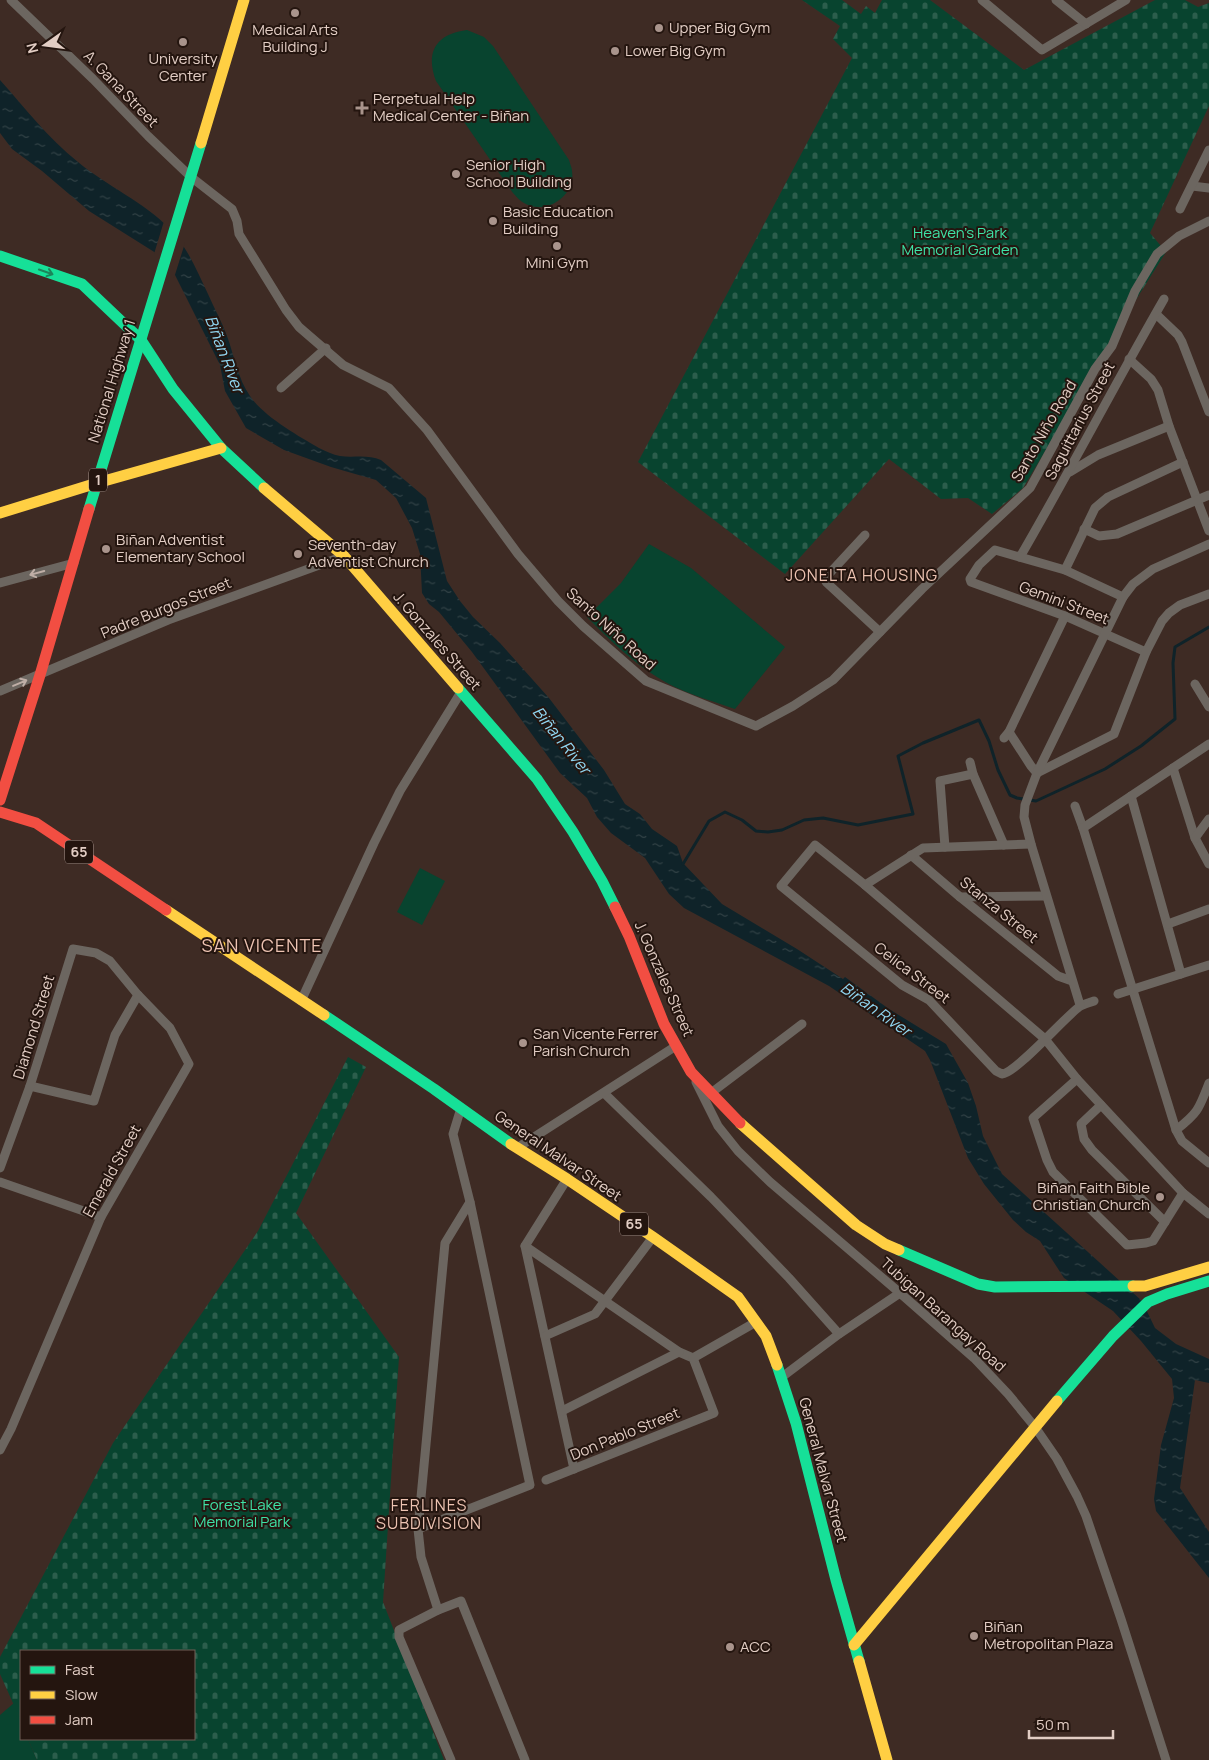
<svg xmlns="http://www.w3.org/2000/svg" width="1209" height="1760" viewBox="0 0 1209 1760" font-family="Manrope,sans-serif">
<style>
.grass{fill:#08442f}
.cemetery{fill:url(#cemetery-stones)}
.water{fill:url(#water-ripples)}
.pier{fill:#3e2b24}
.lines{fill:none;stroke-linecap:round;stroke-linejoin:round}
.stream{stroke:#0f2329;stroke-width:3}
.street{stroke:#6c6660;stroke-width:9}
.fast{stroke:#16e098;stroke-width:11}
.slow{stroke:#ffcf43;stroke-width:11}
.jam{stroke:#f24e42;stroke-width:11}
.oneway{stroke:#1c855a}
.oneway2{stroke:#bfaea6}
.poi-dot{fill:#a9948c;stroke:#24150f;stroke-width:2}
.labels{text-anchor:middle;stroke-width:4;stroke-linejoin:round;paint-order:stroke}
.shield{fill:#24150f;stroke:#a9968e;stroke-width:1}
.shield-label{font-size:14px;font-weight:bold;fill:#e2cdc4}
.poi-label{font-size:15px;fill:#e2cdc4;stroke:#24150f;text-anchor:start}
.street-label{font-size:15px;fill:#e2cdc4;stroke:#24150f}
.park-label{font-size:15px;fill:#3ee2a6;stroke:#24150f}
.water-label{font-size:16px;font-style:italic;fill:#90d6f1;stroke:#24150f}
.neighbourhood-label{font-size:16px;letter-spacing:1px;fill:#edc3b2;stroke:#24150f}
.quarter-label{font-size:18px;letter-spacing:1px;fill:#edc3b2;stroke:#24150f}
</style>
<defs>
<pattern id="cemetery-stones" width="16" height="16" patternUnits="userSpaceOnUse" patternTransform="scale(1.25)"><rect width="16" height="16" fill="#08442f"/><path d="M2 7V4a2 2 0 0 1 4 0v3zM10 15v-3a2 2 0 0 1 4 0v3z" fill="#2c5e4c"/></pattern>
<pattern id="water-ripples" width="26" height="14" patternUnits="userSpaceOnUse" patternTransform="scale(1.25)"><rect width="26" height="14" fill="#0f2329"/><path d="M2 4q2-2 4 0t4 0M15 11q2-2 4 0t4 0" fill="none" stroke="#324246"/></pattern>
</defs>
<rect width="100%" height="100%" fill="#3e2b24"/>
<!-- grass -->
<g class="grass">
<path d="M467,30L484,37L493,46L569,160C570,164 572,168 572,171C576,196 545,216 524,203C520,201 516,196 513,193L436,81C425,52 436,34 467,30Z"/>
<path d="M649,544L691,568L785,647L735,709C710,700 679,692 657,677C631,661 609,639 587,617L621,583Z"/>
<path d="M420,868L445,881L422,925L397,912Z"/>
<path d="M14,1703L21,1721V1739H28L37,1760H0V1715Z"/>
</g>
<!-- cemetery -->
<g class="cemetery">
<path d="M802,0H842L861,14L866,6L875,13L882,0H930L1024,70L1155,0H1185L1198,7L1209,3V106L1150,233L1166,252L1132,306L1023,488L992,514L968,498L941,499L889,459L785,574L638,462L852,58L833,39L840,26Z"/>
<path d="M348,1057L366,1067L296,1213L399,1357L383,1602L444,1760H37L28,1739H194V1651H21V1721L0,1674V1657L113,1443L258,1231Z"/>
</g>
<!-- water -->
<path class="water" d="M0,80C25,108 48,138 78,162C107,186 144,202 170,229C188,248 197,271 208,294C214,308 222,322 227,336C234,355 238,379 250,396C263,416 298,436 319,448C326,451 333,455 340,456C354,458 368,454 381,460L426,498L447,581L460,601L473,617L500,643L549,698L604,770L625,804L640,814L652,829L677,846L683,863L722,904L797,949L843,979L845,977L889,1009L946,1044L968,1083L976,1106L983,1136L1002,1174L1142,1301L1155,1328L1176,1344L1209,1359V1383L1195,1380L1180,1488L1209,1532V1578L1160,1516L1156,1511L1154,1499L1161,1445L1174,1398L1172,1379L1141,1341L1113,1311L1064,1278L1040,1241L1026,1232L1013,1220L984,1184L968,1158L930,1060L925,1051L829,986L684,908L669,894L645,858L611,833L597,817L587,798L560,773L472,652L439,612L429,604L422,593L420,554L412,528L396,498L376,480L331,467L284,450L246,428L225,391L220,365L173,271L159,255L89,211L42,171L12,149L0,133Z"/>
<!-- pier -->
<path class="pier" d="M164,221L185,243L174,278L164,264L154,254Z"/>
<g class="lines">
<!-- stream -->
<path class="stream" d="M683,864L709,821L725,812L742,820L756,831L768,832L782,830L804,820L823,818L858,825L913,814L898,756L923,743L979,720L989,741L998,770L1010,795L1017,798L1036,801L1105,769L1141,746L1175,719L1173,663L1175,647L1209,627"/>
<!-- street -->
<g class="street">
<path d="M11,0L93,79L148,136L191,177L232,209L237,221L239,234L286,310L299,327L343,365L389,388L427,430L518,554L558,601L583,626L646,681L756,726L793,706L833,680L922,589L1030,488L1095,369L1112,346L1135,291L1157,254L1179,236L1209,221"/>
<path d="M982,0L1042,50L1126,0"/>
<path d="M1056,0L1086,24"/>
<path d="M1192,186L1209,188"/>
<path d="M1180,209L1209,150"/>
<path d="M1156,314L1178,335L1182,342L1209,412"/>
<path d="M1129,359L1151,379L1158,390L1169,426L1209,531"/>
<path d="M281,388L326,348"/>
<path d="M1070,472L1098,455L1169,426"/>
<path d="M1084,529L1099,536L1117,534L1209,495"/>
<path d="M865,535L828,575L826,582L880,632"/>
<path d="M1020,557C1070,471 1115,384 1164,299"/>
<path d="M1065,570L1095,508L1108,497L1183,462"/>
<path d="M0,583L74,563"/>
<path d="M1123,597L1065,570L995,550L979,565L970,579L971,582L1065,616L1146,652"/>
<path d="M1195,684L1209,707"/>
<path d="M0,691L168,620L344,556"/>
<path d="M1009,732L1031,766L1037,773"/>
<path d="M1004,738L1009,732L1065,616"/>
<path d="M970,762L973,774L1004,845"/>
<path d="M1173,768L1195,838L1209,864"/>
<path d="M1037,773L1114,734L1146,652L1162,621L1169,613L1180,605L1209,594"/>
<path d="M1131,796L1181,974"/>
<path d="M1075,806L1083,828L1176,1130L1182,1141L1209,1163"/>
<path d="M1083,828L1209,744"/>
<path d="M1195,838L1209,819"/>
<path d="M945,847L940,781L973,774"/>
<path d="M911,855L960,897L1058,976L1072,981"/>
<path d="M865,885L923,848L1031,844"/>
<path d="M960,897L1046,896"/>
<path d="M1168,924L1209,909"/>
<path d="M1118,994L1209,965"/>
<path d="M301,1001L374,843L400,791L461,692"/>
<path d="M1094,1001C1089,1003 1083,1004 1079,1007C1063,1019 1016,1073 1002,1074L996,1071L929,1000L902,985L781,886L815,845L865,885L1045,1039L1077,1079L1183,1193L1209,1214"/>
<path d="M1080,1005L1031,844L1024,817L1025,805L1037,773L1123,597L1133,584L1153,569L1209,544"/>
<path d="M1077,1079L1033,1118L1047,1160L1053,1172L1127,1245L1146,1243L1153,1241L1183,1193"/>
<path d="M696,1082L718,1126L738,1151L770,1182L900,1293L974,1358L1008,1394L1035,1427L1057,1459L1077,1496L1086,1516L1121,1619L1166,1760"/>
<path d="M30,1086L94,1101L115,1035L138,995"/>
<path d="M604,1093L711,1197L789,1278L839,1334"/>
<path d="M711,1093L802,1024"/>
<path d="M1101,1105L1081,1124L1084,1139L1092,1150L1165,1222"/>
<path d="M1176,1130C1198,1113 1199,1109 1209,1083"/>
<path d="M517,1148L676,1046"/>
<path d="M0,1168L30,1086L73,949L96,953L110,961L138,995L170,1028L189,1064L101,1217L11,1429L0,1450"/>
<path d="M567,1179L525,1246L574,1469"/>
<path d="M0,1182L101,1217"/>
<path d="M525,1246L679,1352L693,1358L714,1413L546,1480"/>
<path d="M545,1336L595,1314L653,1237"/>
<path d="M693,1358L756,1322"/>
<path d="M782,1377L839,1334L900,1293"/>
<path d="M562,1411L679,1352"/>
<path d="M418,1529L530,1485L470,1202L453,1134L461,1108"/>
<path d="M438,1610L421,1557L418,1529L445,1243L470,1202"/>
<path d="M451,1760L399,1637V1630L438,1610L461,1601L525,1760"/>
</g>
<!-- fast -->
<g class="fast">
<path d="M0,256L82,284L141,340L173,389L221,448L264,488"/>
<path d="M89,509L201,143"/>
<path d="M458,688L537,779L573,832L602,881L615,907"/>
<path d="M324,1015L434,1089L511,1144"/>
<path d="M899,1250L978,1284L995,1287L1133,1286"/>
<path d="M777,1365L796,1423L836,1580L859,1661"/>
<path d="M1057,1401L1113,1336L1148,1302L1167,1294L1209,1281"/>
</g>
<!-- slow -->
<g class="slow">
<path d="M201,143L244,0"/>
<path d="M264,488L344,556L458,688"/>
<path d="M0,513L97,483L221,448"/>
<path d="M166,910L324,1015"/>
<path d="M740,1123L856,1225L885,1244L899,1250"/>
<path d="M511,1144L567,1179L653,1237L738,1297L766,1336L777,1365"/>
<path d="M1133,1286H1145L1209,1267"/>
<path d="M854,1645L1057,1401"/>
<path d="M859,1661L887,1760"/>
</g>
<!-- jam -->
<g class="jam">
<path d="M0,800L40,675L89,509"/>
<path d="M0,812L36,823L166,910"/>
<path d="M615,907L629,936L664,1024L691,1072L740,1123"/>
</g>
</g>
<!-- one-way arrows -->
<defs><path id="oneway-shaft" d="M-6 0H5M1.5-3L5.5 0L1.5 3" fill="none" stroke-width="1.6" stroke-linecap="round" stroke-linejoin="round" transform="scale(1.25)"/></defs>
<use class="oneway" href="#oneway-shaft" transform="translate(46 272) rotate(19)"/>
<g class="oneway2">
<use href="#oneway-shaft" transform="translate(37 573) rotate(165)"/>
<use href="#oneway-shaft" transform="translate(20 683) rotate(-23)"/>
</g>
<!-- markers -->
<g class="poi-dot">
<circle cx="295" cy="13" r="5"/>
<circle cx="659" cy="28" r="5"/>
<circle cx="183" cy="42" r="5"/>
<circle cx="615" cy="51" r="5"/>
<path d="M359.5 100.5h5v5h5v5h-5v5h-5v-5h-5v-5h5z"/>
<circle cx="456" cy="174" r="5"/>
<circle cx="493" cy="221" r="5"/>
<circle cx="557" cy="246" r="5"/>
<circle cx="106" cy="549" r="5"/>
<circle cx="298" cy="554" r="5"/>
<circle cx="523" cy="1043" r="5"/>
<circle cx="1160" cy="1197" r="5"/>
<circle cx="974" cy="1636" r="5"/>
<circle cx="730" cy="1647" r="5"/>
</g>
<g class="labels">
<!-- shield labels -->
<g class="shield">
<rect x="89" y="468.5" width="18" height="23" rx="4"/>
<rect x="65" y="840.5" width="28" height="23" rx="4"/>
<rect x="620" y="1212.5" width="28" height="23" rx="4"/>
</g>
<g class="shield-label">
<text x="98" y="485">1</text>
<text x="79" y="857">65</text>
<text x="634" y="1229">65</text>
</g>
<!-- poi labels -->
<g class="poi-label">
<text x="669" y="33">Upper Big Gym</text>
<text x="295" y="35" text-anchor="middle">Medical Arts<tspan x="295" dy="17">Building J</tspan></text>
<text x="625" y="56">Lower Big Gym</text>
<text x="183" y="64" text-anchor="middle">University<tspan x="183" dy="17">Center</tspan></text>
<text x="373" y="104">Perpetual Help<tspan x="373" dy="17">Medical Center - Biñan</tspan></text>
<text x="466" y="170">Senior High<tspan x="466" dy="17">School Building</tspan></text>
<text x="503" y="217">Basic Education<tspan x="503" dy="17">Building</tspan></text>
<text x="557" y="268" text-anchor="middle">Mini Gym</text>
<text x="116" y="545">Biñan Adventist<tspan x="116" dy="17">Elementary School</tspan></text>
<text x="308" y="550">Seventh-day<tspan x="308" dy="17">Adventist Church</tspan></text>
<text x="533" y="1039">San Vicente Ferrer<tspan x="533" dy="17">Parish Church</tspan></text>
<text x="1150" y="1193" text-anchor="end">Biñan Faith Bible<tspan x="1150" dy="17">Christian Church</tspan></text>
<text x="984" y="1632">Biñan<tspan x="984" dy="17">Metropolitan Plaza</tspan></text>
<text x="740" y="1652">ACC</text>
</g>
<!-- street labels -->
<g class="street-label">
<text transform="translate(121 89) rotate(46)" y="5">A. Gana Street</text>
<text transform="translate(112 381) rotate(-73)" y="5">National Highway 1</text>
<text transform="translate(1080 421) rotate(-62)" y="5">Saguittarius Street</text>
<text transform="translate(1044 431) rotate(-60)" y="5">Santo Niño Road</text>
<text transform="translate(1064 603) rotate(21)" y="5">Gemini Street</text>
<text transform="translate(166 608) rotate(-22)" y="5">Padre Burgos Street</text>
<text transform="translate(611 629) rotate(42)" y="5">Santo Niño Road</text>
<text transform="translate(437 641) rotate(49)" y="5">J. Gonzales Street</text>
<text transform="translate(999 910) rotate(39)" y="5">Stanza Street</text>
<text transform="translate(912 973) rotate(37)" y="5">Celica Street</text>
<text transform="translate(664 979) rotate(66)" y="5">J. Gonzales Street</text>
<text transform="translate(34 1027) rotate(-73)" y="5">Diamond Street</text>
<text transform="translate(558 1156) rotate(34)" y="5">General Malvar Street</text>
<text transform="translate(112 1171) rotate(-61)" y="5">Emerald Street</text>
<text transform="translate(943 1315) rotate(42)" y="5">Tubigan Barangay Road</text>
<text transform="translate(625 1434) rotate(-22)" y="5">Don Pablo Street</text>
<text transform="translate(823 1470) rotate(75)" y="5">General Malvar Street</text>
</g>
<!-- park labels -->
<g class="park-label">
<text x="960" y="238">Heaven's Park<tspan x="960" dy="17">Memorial Garden</tspan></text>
<text x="242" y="1510">Forest Lake<tspan x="242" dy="17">Memorial Park</tspan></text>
</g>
<!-- water labels -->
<g class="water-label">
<text transform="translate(225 354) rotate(69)" y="6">Biñan River</text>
<text transform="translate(562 740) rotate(51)" y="6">Biñan River</text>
<text transform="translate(876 1009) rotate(35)" y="6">Biñan River</text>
</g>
<!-- neighbourhood labels -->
<g class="neighbourhood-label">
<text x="862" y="581">JONELTA HOUSING</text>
<text x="429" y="1511">FERLINES<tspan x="429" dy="18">SUBDIVISION</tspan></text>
</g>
<!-- quarter labels -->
<g class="quarter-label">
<text x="262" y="952">SAN VICENTE</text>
</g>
</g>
<!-- legend -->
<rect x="20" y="1650" width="175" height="90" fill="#24150f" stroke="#705f57"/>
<rect x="30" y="1666" width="25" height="8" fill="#16e098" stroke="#705f57"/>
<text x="65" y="1675" font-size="15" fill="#e2cdc4">Fast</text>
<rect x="30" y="1691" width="25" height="8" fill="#ffcf43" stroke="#705f57"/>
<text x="65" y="1700" font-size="15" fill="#e2cdc4">Slow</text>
<rect x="30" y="1716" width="25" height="8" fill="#f24e42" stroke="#705f57"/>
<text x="65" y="1725" font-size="15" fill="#e2cdc4">Jam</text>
<!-- north arrow -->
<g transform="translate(45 45) rotate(256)" stroke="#24150f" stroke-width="4" paint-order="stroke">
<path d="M0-4L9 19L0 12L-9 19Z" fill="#e2cdc4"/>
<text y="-8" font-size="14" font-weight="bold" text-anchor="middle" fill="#e2cdc4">N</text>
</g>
<!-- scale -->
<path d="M1029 1730v8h84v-8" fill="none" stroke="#e2cdc4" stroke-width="2.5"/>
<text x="1036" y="1730" font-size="15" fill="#e2cdc4" stroke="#24150f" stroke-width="4" paint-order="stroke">50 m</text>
</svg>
